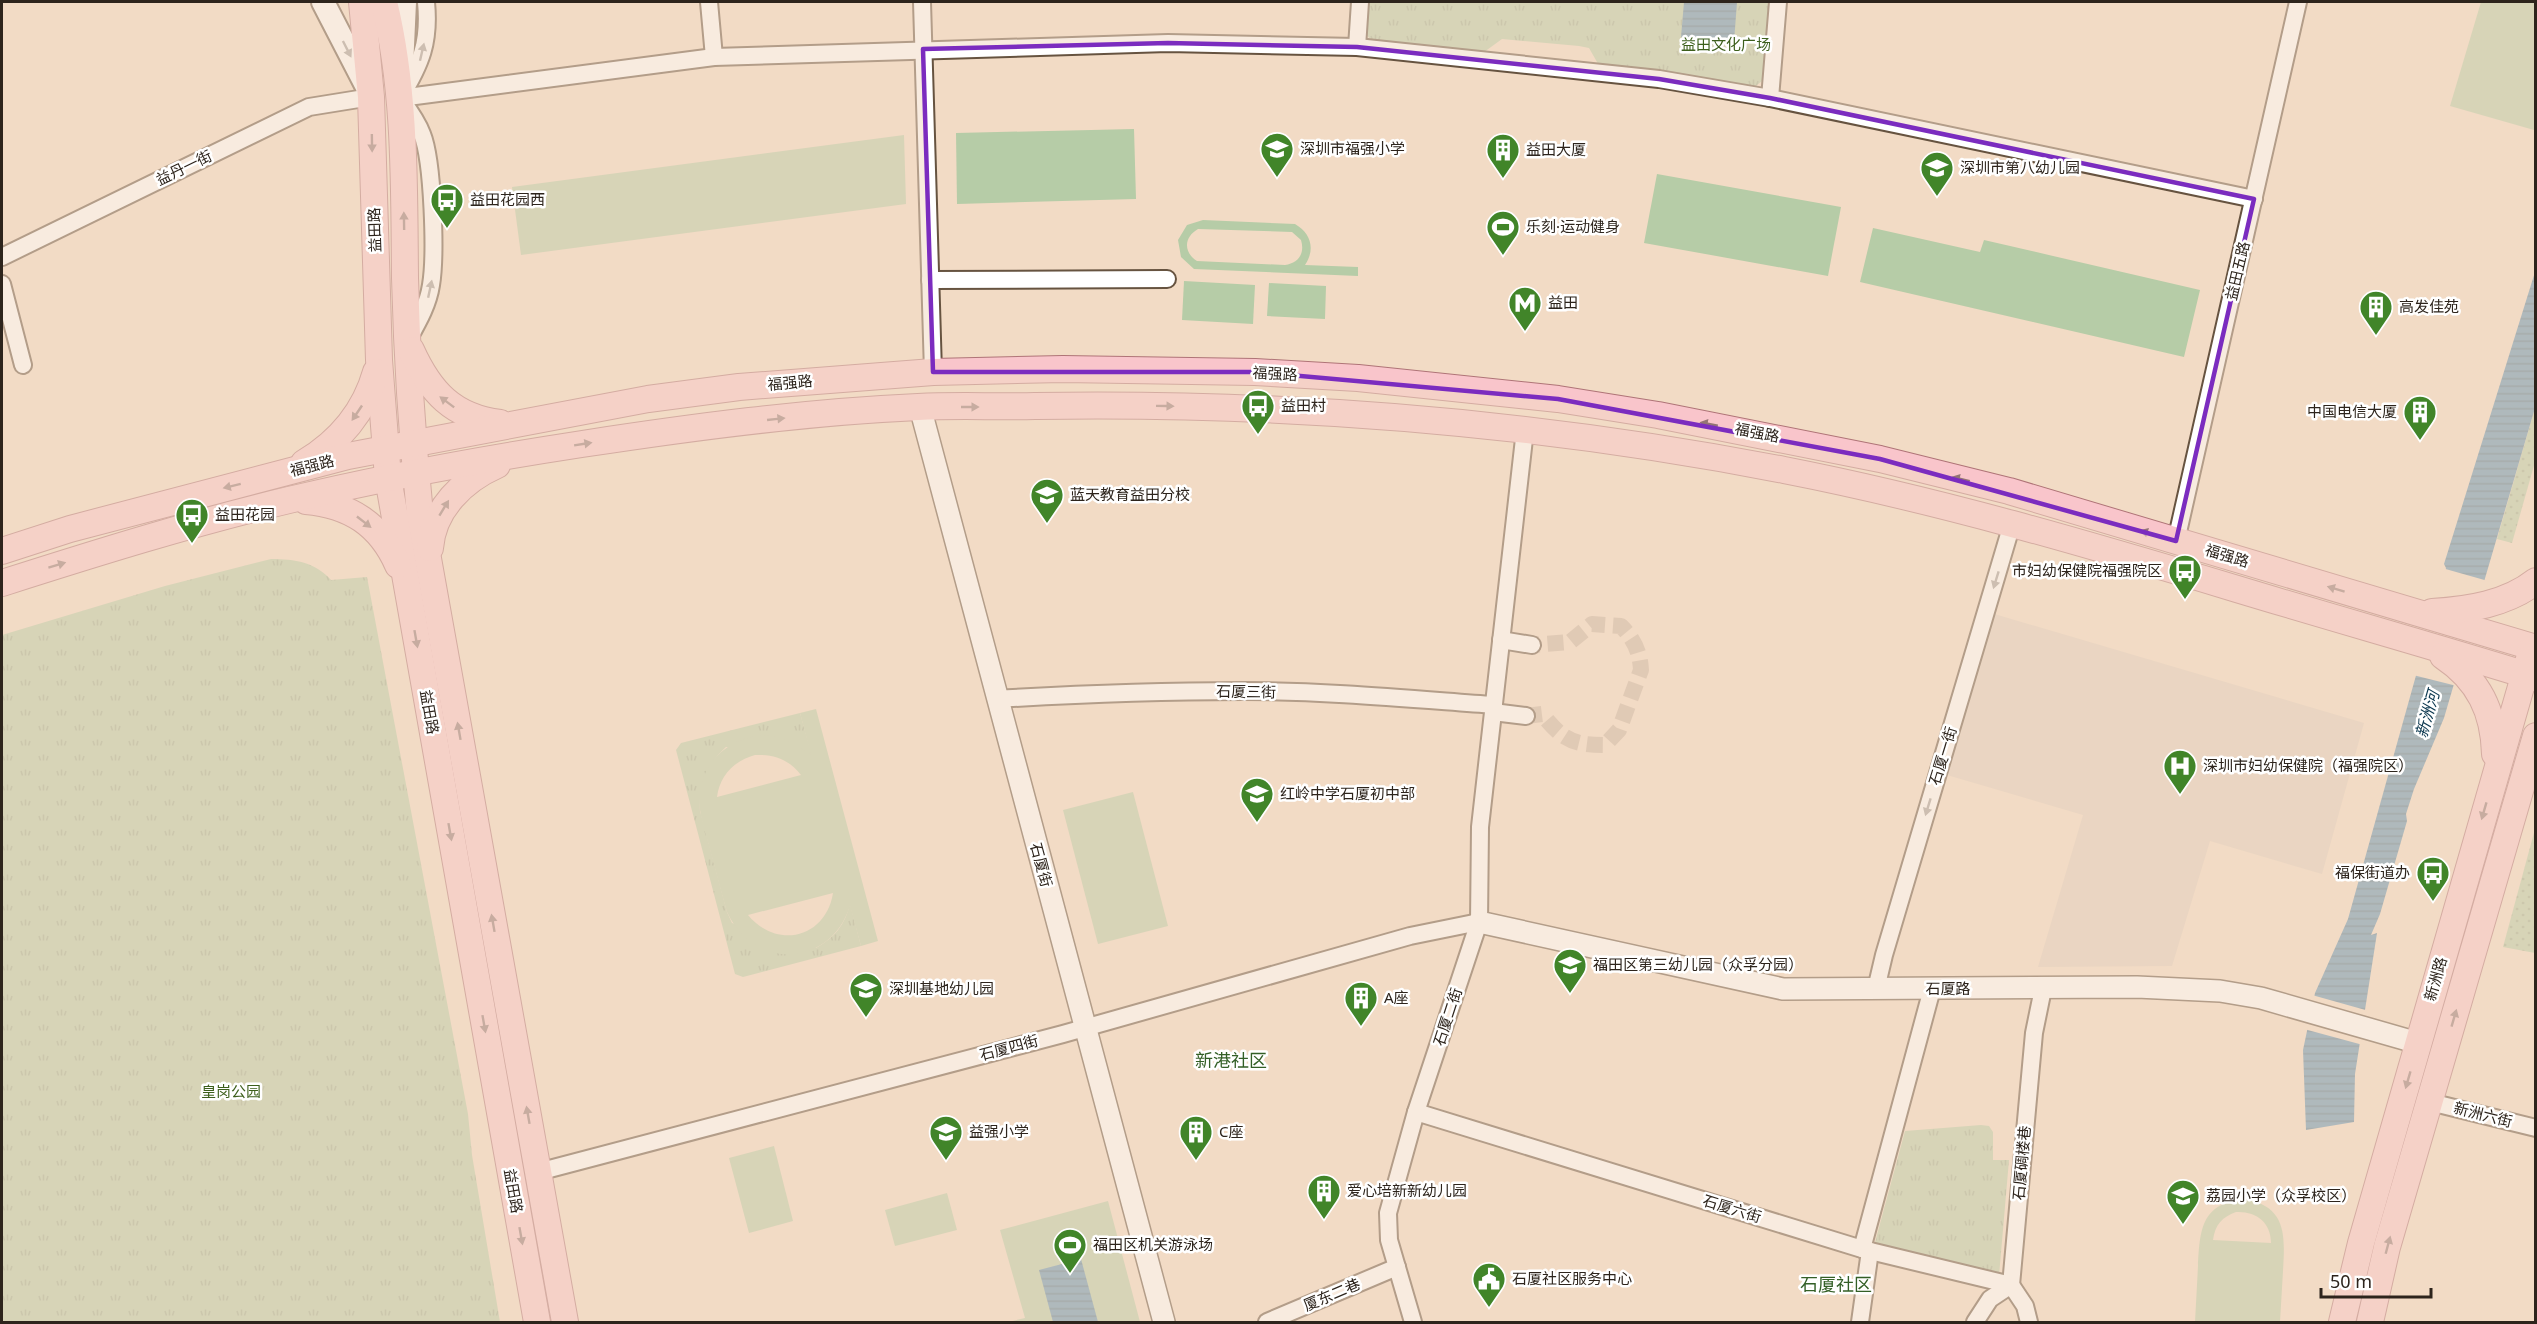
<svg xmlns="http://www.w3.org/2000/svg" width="2537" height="1324" viewBox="0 0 2537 1324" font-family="'Noto Sans','Noto Sans SC',sans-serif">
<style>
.medical{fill:#dfcfbe}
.grass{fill:url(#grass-dots)}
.park{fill:url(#park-tufts)}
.garden{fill:#b6cca7;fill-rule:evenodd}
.water{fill:url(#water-rules)}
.pier{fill:#f2dbc5}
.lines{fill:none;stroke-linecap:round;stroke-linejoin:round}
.minor-tunnel{stroke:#cbb6a3;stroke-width:16;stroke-dasharray:16 8;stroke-linecap:butt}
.minor-casing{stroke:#665340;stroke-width:20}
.tertiary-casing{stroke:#665340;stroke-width:24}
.secondary-casing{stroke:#665340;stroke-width:26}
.primary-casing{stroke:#af7477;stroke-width:28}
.minor{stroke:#fff;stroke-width:16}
.tertiary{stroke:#fff;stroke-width:21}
.secondary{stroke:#fff;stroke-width:22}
.primary{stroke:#f9c5cb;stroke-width:26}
.oneway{fill:#a09c99}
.oneway2{fill:#937474}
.marked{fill:none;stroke:#7b2cbf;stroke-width:4.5;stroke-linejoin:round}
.labels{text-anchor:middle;stroke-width:5;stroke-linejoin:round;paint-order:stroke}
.park-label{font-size:15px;fill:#3d5f1c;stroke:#fff}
.poi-label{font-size:15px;fill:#2d241c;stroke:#fff;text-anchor:start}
.street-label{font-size:15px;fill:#2d241c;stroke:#fff}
.water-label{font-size:16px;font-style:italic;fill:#0c384f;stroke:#fff}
.quarter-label{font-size:18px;fill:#335f26;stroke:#fff}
</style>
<defs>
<pattern id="grass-dots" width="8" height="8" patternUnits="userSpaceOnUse" patternTransform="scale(1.5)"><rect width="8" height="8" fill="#b6cca7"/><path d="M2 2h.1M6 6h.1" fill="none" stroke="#9daf8f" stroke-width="1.8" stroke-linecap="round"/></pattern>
<pattern id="park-tufts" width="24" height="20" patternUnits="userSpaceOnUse" patternTransform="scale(1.5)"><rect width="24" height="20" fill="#b6cca7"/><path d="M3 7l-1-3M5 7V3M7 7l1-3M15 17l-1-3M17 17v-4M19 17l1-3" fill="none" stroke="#9daf8f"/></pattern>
<pattern id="water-rules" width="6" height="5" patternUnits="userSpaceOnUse" patternTransform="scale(1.5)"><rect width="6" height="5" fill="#5e91b1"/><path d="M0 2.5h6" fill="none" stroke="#4e768f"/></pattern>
</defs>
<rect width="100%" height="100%" fill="#f2dbc5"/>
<!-- medical -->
<path class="medical" d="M1991,613L2364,723L2322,874L2210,841L2172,966L2038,967L2083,815L1947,775Z"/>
<!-- grass -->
<g class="grass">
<path d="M2535,408V462L2512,543L2497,539Z"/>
<path d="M2535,829V953L2503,947Z"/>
</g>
<!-- park -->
<g class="park">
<path d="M1363,2H1773L1768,76L1750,91L1601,69L1589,48L1579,46L1502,39L1480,55L1374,43L1361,29Z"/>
<path d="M271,559C295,559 315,562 331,580L367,577L468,1114L472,1155L500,1322H2V635L165,586Z"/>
<path d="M800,713L812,756L726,747C708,763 698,786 700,811L727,912L732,923L816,948C834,938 845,925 850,904L861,946L743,977L735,974L676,750L681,743Z"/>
<path d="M1981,1125L1989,1126L1993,1132V1160H2009L1999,1276L1874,1246L1905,1131Z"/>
</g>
<!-- garden -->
<g class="garden">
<path d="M2481,2H2535L2534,130L2450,106Z"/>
<path d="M1134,129L1136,199L957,204L956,133Z"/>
<path d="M904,135L906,204L521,255L512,187Z"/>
<path d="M1657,174L1841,207L1828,276L1644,243Z"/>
<path d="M1203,220L1295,224C1312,234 1315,250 1305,265L1358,267V276L1194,269L1181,257L1178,240L1187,225ZM1198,229L1292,232L1301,240C1305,253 1299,263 1285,265L1197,261C1183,252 1184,237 1198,229Z"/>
<path d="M1873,228L1980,252L1984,240L2200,290L2184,357L1860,282Z"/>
<path d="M1184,281L1255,285L1253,324L1182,320Z"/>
<path d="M1269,283L1326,286L1325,319L1267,316Z"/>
<path d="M816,709L878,941L861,946L850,906C830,968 754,971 727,912C721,892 716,871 710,850C707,837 702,824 700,810C695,779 714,749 744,739C770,730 791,740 811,755L800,713ZM755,755C775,754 789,760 801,775L717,797C720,775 734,761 755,755ZM833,893C826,938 777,950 748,915Z"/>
<path d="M1133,792L1168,926L1098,944L1063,810Z"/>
<path d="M774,1146L793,1221L749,1233L729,1158Z"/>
<path d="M947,1193L957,1230L895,1246L885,1210Z"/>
<path d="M2245,1199C2287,1207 2285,1235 2283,1271C2282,1288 2281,1305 2280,1322H2195C2196,1304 2197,1285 2198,1266C2200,1230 2201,1203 2245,1199ZM2236,1212C2256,1211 2271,1222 2271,1243L2213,1240C2215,1225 2222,1217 2236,1212Z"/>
<path d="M1108,1201L1140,1322H1008L1025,1318L1000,1230Z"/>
</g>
<!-- water -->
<g class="water">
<path d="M1684,2H1737L1734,42L1681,37Z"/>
<path d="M2535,272V408L2444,718L2414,789L2406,814L2407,821L2380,914L2371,935L2377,933L2355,1074L2354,1122L2306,1130L2303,1050L2315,993L2348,919L2446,568L2444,564Z"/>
<path d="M1081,1259L1098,1322H1053L1039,1270Z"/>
</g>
<!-- pier -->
<g class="pier">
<path d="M2442,568L2488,581L2457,686L2413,675Z"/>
<path d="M2312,995L2369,1011L2363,1045L2304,1029Z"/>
</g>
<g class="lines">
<!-- minor-tunnel -->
<path class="minor-tunnel" d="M1526,716L1542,714C1562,739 1572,745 1605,745L1619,730L1641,670C1640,652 1634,639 1621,626L1592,624L1570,642L1532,645"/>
<defs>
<g id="minor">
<path d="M709,2L714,57"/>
<path d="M922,2L933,372"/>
<path d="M1357,47L1360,2"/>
<path d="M400,98L714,57L1168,43L1357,47L1659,79L1770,98L2254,199"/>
<path d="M400,98C421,64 430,42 426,2"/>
<path d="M1770,98L1778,2"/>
<path d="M401,99C409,110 417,121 422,134C433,161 436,255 431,285C428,305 418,322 408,340"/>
<path d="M2,257L309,107L371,97"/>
<path d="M930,280L1167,279"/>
<path d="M2,284L23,365"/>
<path d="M2176,541L2298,2"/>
<path d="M1501,640L1532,645"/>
<path d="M997,699C1079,694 1161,691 1243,691C1327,691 1411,699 1494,705"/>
<path d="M1493,712L1526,716"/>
<path d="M1876,989L1884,955L2012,524"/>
<path d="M2430,1102L2536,1128"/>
<path d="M1416,1112L1862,1249L2011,1285L2025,1306L2029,1322"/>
<path d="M538,1172L1063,1034L1410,936L1479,922"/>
<path d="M1862,1249L1932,989"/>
<path d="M1267,1322L1397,1267"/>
<path d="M1413,1322L1389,1240L1388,1213L1416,1112L1479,922L1480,827L1525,430"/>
<path d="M1860,1322L1870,1251"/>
<path d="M1975,1322L1990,1299L2011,1285L2034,1033L2043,989"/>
</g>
<g id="tertiary">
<path d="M920,407L1164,1322"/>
<path d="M1479,922L1783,989L2137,987L2220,991L2261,998L2418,1043"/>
</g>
<g id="secondary">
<path d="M323,2L369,91"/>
<path d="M402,67L405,2"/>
</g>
<g id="primary">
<path d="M362,2L371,97L379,360L388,478L537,1322"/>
<path d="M384,2C406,92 404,186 405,278C407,357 412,436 420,514L565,1322"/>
<path d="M411,350C430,392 453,417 500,423"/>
<path d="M304,463C339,442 365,411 376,372"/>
<path d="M306,501C350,505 380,524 398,565"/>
<path d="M430,548C433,509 463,480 497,465"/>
<path d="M2,551L70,529L348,456L648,399L739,387L933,372L1063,369L1255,372L1358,378L1558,399L1658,415L1880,459L2009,491L2536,648"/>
<path d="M2,583C96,553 192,523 289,500C385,477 484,459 582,444C693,427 806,412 918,407C957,405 996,407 1035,406C1286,402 1537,422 1784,470C1938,500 2087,544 2237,589C2336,619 2436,647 2536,678"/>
<path d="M2432,612C2468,610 2507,604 2536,581"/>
<path d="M2443,656C2479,680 2494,712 2495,754"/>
<path d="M2342,1322L2361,1243L2529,659"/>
<path d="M2370,1322L2387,1247L2536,736"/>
</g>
</defs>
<!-- minor casing -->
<use href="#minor" class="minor-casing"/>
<!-- tertiary casing -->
<use href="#tertiary" class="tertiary-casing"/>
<!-- secondary casing -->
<use href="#secondary" class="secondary-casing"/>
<!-- primary casing -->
<use href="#primary" class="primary-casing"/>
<!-- minor -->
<use href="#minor" class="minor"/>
<!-- tertiary -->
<use href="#tertiary" class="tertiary"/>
<!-- secondary -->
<use href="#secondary" class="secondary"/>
<!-- primary -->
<use href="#primary" class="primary"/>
</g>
<!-- one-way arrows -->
<defs><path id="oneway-solid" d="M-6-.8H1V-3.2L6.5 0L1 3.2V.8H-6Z" transform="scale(1.5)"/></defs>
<g class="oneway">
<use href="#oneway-solid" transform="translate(347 49) rotate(63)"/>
<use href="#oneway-solid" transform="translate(422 52) rotate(-77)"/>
<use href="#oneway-solid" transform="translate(430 289) rotate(-78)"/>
<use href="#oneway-solid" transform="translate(1996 580) rotate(107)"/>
<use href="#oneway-solid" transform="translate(1928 807) rotate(107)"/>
</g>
<g class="oneway2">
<use href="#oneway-solid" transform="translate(372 143) rotate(89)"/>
<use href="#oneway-solid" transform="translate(404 221) rotate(-91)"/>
<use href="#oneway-solid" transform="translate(447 402) rotate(-143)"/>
<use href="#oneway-solid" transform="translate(1165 406) rotate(1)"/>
<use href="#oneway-solid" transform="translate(970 407)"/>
<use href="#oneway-solid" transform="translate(357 413) rotate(124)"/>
<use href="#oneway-solid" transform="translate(776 419) rotate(-6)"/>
<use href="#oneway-solid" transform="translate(1709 424) rotate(-169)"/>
<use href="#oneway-solid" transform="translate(583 444) rotate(-9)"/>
<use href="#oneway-solid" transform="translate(1961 479) rotate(-166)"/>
<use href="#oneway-solid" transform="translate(232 486) rotate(166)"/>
<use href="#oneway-solid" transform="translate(444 508) rotate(-59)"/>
<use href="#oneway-solid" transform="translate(364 522) rotate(38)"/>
<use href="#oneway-solid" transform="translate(2149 533) rotate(-163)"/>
<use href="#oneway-solid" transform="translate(57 565) rotate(-17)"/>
<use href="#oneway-solid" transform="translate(2336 589) rotate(-163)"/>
<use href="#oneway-solid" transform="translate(416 639) rotate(80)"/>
<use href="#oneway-solid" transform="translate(459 731) rotate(-100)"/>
<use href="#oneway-solid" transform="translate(2484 811) rotate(106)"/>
<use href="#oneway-solid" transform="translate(450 832) rotate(80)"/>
<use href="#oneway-solid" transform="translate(493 923) rotate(-100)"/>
<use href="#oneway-solid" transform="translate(2454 1018) rotate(-74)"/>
<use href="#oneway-solid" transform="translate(484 1024) rotate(80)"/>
<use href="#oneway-solid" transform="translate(2408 1080) rotate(106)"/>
<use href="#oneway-solid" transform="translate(528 1115) rotate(-100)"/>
<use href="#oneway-solid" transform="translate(521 1236) rotate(80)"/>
<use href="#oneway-solid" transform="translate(2388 1245) rotate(-75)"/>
</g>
<!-- marked area -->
<path d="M0 0H2537V1324H0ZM1168,43L1357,47L1659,79L1770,98L2254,199L2176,541L1880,459L1558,399L1255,372H933L923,49Z" fill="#f2dbc5" fill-opacity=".55" fill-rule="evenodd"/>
<path class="marked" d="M1168,43L1357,47L1659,79L1770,98L2254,199L2176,541L1880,459L1558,399L1255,372H933L923,49Z"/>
<!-- icons -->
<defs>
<symbol id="school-pin" viewBox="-11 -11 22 30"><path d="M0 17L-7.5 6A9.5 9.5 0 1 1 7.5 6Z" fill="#418529" stroke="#fff"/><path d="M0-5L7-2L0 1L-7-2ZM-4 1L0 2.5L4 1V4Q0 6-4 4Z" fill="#fff"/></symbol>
<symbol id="building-pin" viewBox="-11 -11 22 30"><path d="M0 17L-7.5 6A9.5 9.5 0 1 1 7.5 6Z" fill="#418529" stroke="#fff"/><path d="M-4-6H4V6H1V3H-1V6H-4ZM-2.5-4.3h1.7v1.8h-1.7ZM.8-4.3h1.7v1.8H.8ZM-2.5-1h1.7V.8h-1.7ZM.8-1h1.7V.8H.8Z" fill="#fff"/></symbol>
<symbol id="bus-pin" viewBox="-11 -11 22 30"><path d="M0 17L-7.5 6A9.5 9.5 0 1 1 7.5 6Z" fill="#418529" stroke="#fff"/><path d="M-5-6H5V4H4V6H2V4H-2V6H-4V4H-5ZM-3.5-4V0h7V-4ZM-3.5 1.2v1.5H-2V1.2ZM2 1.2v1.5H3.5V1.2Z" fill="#fff"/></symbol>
<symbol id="stadium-pin" viewBox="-11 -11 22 30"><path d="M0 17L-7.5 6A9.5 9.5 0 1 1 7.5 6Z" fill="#418529" stroke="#fff"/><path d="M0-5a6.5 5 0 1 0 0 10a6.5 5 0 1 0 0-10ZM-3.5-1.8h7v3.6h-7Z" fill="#fff"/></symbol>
<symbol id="metro-pin" viewBox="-11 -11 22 30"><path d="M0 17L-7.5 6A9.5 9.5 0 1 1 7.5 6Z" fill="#418529" stroke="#fff"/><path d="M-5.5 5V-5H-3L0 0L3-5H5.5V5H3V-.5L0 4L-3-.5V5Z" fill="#fff"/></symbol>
<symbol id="hospital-pin" viewBox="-11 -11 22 30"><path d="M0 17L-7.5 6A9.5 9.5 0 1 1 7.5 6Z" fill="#418529" stroke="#fff"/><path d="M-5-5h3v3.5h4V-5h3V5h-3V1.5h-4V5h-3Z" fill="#fff"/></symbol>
<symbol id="civic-pin" viewBox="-11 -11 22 30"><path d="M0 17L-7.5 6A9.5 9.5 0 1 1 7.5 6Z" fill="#418529" stroke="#fff"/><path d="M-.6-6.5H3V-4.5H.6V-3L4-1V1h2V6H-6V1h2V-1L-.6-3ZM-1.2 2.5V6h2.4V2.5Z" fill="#fff"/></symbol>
</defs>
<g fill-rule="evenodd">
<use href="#school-pin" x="1258" y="130" width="38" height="52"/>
<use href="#building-pin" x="1484" y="131" width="38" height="52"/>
<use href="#school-pin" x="1918" y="149" width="38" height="52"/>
<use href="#bus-pin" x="428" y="181" width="38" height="52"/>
<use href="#stadium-pin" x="1484" y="208" width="38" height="52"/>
<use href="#metro-pin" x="1506" y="284" width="38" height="52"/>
<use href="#building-pin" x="2357" y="288" width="38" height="52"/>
<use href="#bus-pin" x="1239" y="387" width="38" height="52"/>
<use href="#building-pin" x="2401" y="393" width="38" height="52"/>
<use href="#school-pin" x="1028" y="476" width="38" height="52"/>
<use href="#bus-pin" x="173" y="496" width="38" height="52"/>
<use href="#bus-pin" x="2166" y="552" width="38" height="52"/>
<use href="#hospital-pin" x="2161" y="747" width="38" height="52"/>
<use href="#school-pin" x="1238" y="775" width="38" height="52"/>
<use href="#bus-pin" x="2414" y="854" width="38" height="52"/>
<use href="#school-pin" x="1551" y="946" width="38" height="52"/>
<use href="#school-pin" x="847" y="970" width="38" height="52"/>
<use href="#building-pin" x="1342" y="979" width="38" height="52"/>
<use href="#school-pin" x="927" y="1113" width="38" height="52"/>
<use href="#building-pin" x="1177" y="1113" width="38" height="52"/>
<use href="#building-pin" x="1305" y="1172" width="38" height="52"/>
<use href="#school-pin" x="2164" y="1177" width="38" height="52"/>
<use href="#stadium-pin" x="1051" y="1226" width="38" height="52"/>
<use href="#civic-pin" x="1470" y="1260" width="38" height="52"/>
</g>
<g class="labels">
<!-- park labels -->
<g class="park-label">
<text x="1726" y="50">益田文化广场</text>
<text x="231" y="1097">皇岗公园</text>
</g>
<!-- poi labels -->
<g class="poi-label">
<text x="1300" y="154">深圳市福强小学</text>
<text x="1526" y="155">益田大厦</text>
<text x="1960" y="173">深圳市第八幼儿园</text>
<text x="470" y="205">益田花园西</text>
<text x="1526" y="232">乐刻·运动健身</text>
<text x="1548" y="308">益田</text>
<text x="2399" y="312">高发佳苑</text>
<text x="1281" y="411">益田村</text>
<text x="2397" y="417" text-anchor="end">中国电信大厦</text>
<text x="1070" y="500">蓝天教育益田分校</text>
<text x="215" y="520">益田花园</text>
<text x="2162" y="576" text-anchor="end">市妇幼保健院福强院区</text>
<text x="2203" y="771">深圳市妇幼保健院（福强院区）</text>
<text x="1280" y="799">红岭中学石厦初中部</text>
<text x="2410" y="878" text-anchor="end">福保街道办</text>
<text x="1593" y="970">福田区第三幼儿园（众孚分园）</text>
<text x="889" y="994">深圳基地幼儿园</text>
<text x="1384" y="1003">A座</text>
<text x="969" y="1137">益强小学</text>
<text x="1219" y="1137">C座</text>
<text x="1347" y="1196">爱心培新新幼儿园</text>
<text x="2206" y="1201">荔园小学（众孚校区）</text>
<text x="1093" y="1250">福田区机关游泳场</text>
<text x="1512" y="1284">石厦社区服务中心</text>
</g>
<!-- street labels -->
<g class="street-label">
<text transform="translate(184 168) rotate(-26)" y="5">益丹一街</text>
<text transform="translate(375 230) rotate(-92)" y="5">益田路</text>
<text transform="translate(2238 271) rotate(-77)" y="5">益田五路</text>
<text transform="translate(1275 374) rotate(3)" y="5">福强路</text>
<text transform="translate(790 383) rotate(-5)" y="5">福强路</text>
<text transform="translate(1757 433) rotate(11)" y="5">福强路</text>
<text transform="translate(312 466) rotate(-14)" y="5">福强路</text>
<text transform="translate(2227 556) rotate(17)" y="5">福强路</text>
<text transform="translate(1246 692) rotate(1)" y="5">石厦三街</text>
<text transform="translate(429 712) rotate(80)" y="5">益田路</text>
<text transform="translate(1943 756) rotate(-73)" y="5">石厦一街</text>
<text transform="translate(1041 865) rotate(75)" y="5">石厦街</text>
<text transform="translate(2436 979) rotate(-74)" y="5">新洲路</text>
<text x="1948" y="994">石厦路</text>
<text transform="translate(1448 1017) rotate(-72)" y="5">石厦二街</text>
<text transform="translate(1009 1048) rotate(-15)" y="5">石厦四街</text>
<text transform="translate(2483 1115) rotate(14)" y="5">新洲六街</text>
<text transform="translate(2022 1163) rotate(-85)" y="5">石厦碉楼巷</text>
<text transform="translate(513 1191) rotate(80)" y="5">益田路</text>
<text transform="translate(1732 1209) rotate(17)" y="5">石厦六街</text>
<text transform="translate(1332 1295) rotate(-23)" y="5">厦东二巷</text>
</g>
<!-- water labels -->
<g class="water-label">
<text transform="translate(2427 714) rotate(-74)" y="6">新洲河</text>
</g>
<!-- quarter labels -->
<g class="quarter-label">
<text x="1231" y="1067">新港社区</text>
<text x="1836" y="1291">石厦社区</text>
</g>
</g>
<!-- border -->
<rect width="2537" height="1324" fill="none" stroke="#2d241c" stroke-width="6"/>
<!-- scale -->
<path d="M2321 1288v9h110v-9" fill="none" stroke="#2d241c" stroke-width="3"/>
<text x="2330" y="1288" font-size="18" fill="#2d241c" stroke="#ffffff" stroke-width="4.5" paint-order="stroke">50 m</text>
</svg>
